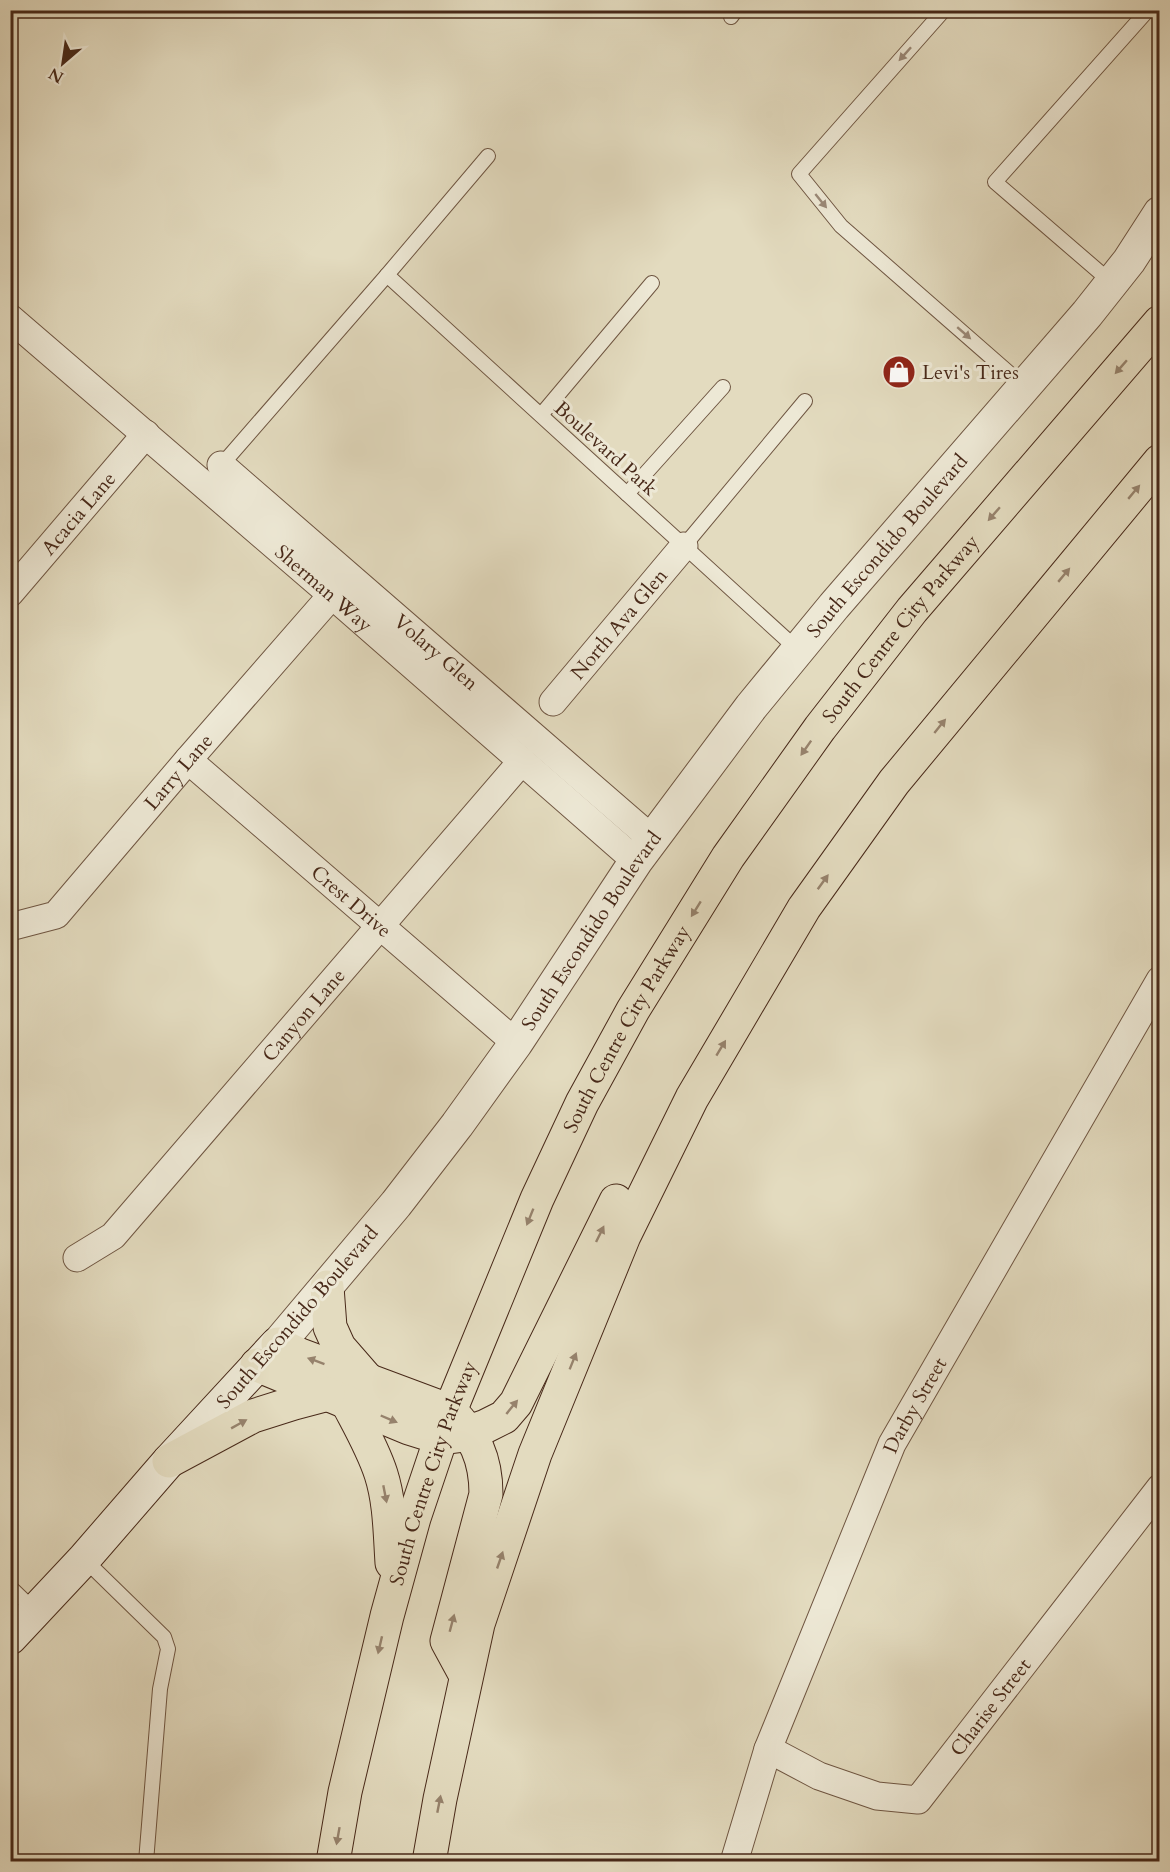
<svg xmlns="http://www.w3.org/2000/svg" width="1170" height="1872" viewBox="0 0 1170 1872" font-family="Cardo,serif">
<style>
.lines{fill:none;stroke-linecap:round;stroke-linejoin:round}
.service-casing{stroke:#6f5642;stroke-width:16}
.minor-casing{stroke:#6f5642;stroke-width:29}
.tertiary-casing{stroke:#6f5642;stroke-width:35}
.secondary-casing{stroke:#482919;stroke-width:35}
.trunk-casing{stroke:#482919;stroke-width:35}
.service{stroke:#ede8d5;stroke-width:14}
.minor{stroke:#ede8d5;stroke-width:27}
.tertiary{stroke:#ede8d5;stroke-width:33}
.secondary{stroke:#ede8d5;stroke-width:33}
.trunk{stroke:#e3dbbf;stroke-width:33}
.oneway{fill:#9a8877}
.oneway2{fill:#96826c}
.labels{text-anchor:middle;stroke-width:6;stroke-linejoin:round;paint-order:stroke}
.poi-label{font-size:20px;fill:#482919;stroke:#ede8d5;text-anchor:start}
.street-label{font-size:20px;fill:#482919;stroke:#ede8d5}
</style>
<rect width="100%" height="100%" fill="#e3dbbf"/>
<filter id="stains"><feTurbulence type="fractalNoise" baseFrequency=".00333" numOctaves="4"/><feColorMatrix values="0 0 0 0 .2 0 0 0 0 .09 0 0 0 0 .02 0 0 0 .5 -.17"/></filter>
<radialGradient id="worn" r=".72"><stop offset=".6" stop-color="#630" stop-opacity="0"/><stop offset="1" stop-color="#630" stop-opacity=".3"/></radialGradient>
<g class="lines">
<defs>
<g id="service">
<path d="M944,10L799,174L841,226L1024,386"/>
<path d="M731,17L736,10"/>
<path d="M387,275L798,650"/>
<path d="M1111,282L995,182L1148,10"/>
<path d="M541,415L652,283"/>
<path d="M219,468L387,275L488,156"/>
<path d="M627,494L723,387"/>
<path d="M684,546L805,401"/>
<path d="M84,1559L164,1637L168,1649L160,1689L146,1862"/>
<path d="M10,1587L35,1611"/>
</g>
<g id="minor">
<path id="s1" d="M10,318L332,595L636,861"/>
<path id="s2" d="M221,465L652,839"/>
<path id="s3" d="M10,593L146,434"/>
<path id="s4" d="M553,702L684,546"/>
<path id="s5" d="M188,760L516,1043"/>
<path id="s6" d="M10,927L56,915L188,760L332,595"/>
<path id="s7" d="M77,1258L113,1236L522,761"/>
<path id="s8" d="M768,1749L819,1776L877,1796L918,1800L1160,1488"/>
<path id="s9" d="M734,1862L768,1749L892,1444L1160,980"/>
</g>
<g id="tertiary">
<path id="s10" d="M278,1344L396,1204L457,1125L516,1043L636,861L751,707L834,606L1087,314L1129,261L1160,213"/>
</g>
<path id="secondary" d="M10,1638L84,1559L169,1461L277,1344"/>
<g id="trunk">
<path d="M327,1287L330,1327L339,1347L366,1378"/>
<path d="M278,1344L300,1355L450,1411C475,1435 486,1459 486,1494L447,1641L466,1676"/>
<path d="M257,1365L409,1428L441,1438L457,1436L486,1426L504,1417L516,1403L616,1201"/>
<path d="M347,1402C359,1425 373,1449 381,1474C390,1502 390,1533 392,1563"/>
<path d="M169,1461L253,1416L294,1403L328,1394"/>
<path id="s11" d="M333,1862L345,1792L387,1616L414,1518L450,1411L537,1199L582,1103L633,1010L728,857L820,728L912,610L1160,322"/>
<path d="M429,1862L440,1799L478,1624L535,1454L624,1236L692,1098L804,908L894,782L1160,461"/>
</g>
</defs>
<!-- service casing -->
<use href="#service" class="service-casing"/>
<!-- minor casing -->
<use href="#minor" class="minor-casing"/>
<!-- tertiary casing -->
<use href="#tertiary" class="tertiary-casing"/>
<!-- secondary casing -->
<use href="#secondary" class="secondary-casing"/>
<!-- trunk casing -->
<use href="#trunk" class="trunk-casing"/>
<!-- service -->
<use href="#service" class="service"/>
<!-- minor -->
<use href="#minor" class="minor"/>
<!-- tertiary -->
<use href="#tertiary" class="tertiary"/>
<!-- secondary -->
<use href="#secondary" class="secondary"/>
<!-- trunk -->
<use href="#trunk" class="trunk"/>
</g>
<!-- one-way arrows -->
<defs><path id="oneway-solid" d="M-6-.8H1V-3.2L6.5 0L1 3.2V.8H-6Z" transform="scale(1.5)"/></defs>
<g class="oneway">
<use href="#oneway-solid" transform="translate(905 54) rotate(132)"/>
<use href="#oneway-solid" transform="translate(821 201) rotate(51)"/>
<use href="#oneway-solid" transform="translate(964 333) rotate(41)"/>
</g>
<g class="oneway2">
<use href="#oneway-solid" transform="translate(1121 367) rotate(131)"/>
<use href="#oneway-solid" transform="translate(1134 492) rotate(-50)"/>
<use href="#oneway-solid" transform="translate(994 514) rotate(131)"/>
<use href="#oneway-solid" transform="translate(1064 575) rotate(-50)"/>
<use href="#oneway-solid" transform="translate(940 726) rotate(-51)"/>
<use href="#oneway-solid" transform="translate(806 748) rotate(125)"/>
<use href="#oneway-solid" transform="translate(823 882) rotate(-54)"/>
<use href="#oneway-solid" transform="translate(696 909) rotate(122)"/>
<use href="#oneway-solid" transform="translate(721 1048) rotate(-59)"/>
<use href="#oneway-solid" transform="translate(530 1217) rotate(112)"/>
<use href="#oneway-solid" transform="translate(600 1234) rotate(-64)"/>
<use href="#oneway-solid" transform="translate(316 1361) rotate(-160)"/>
<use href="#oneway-solid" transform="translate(573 1361) rotate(-68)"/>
<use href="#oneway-solid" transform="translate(512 1407) rotate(-51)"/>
<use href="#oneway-solid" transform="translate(389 1419) rotate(23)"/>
<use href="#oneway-solid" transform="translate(239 1424) rotate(-29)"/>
<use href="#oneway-solid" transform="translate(385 1494) rotate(79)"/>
<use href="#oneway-solid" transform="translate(500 1560) rotate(-71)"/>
<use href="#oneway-solid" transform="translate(452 1623) rotate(-75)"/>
<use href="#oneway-solid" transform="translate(380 1645) rotate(103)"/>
<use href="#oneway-solid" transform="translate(439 1804) rotate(-79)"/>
<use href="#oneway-solid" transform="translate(338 1836) rotate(100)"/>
</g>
<!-- icons -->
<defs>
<symbol id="shop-disc" viewBox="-11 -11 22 22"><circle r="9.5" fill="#8f2418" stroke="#ede8d5"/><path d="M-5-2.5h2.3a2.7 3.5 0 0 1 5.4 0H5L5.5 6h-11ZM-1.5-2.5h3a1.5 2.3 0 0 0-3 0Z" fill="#fff"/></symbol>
</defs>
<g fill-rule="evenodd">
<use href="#shop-disc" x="880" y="353" width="38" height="38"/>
</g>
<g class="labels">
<!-- poi labels -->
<g class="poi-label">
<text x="922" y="379">Levi's Tires</text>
</g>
<!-- street labels -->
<g class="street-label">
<text transform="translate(606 448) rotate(42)" y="7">Boulevard Park</text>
<text dy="7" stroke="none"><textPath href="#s3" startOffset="105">Acacia Lane</textPath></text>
<text dy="7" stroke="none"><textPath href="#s10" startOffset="1005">South Escondido Boulevard</textPath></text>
<text dy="7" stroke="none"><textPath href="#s1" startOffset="414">Sherman Way</textPath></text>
<text dy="7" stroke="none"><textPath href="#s4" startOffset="102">North Ava Glen</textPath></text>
<text dy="7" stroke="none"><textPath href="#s11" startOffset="1374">South Centre City Parkway</textPath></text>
<text dy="7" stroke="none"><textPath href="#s2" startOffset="285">Volary Glen</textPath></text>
<text dy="7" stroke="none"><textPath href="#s6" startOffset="236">Larry Lane</textPath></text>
<text dy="7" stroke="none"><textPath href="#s5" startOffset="216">Crest Drive</textPath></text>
<text dy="7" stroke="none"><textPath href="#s10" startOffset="519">South Escondido Boulevard</textPath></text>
<text dy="7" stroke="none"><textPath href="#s7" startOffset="334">Canyon Lane</textPath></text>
<text dy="7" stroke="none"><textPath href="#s11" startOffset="888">South Centre City Parkway</textPath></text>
<text transform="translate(297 1317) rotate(-49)" y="7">South Escondido Boulevard</text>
<text dy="7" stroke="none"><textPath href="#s9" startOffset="492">Darby Street</textPath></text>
<text dy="7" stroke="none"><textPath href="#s11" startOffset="402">South Centre City Parkway</textPath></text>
<text dy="7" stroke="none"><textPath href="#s8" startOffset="278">Charise Street</textPath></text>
</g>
</g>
<!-- margin -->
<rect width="1170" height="1872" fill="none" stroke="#e3dbbf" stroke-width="36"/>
<rect x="12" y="12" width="1146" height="1848" fill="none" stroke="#482919" stroke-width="3"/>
<rect x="18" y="18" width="1134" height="1836" fill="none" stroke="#482919" stroke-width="1.5"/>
<!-- north arrow -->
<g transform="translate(63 63) rotate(209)" stroke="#ede8d5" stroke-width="4.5" paint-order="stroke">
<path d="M0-4.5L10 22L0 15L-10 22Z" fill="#482919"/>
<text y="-9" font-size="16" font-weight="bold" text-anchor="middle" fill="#482919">N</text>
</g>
<rect width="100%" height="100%" filter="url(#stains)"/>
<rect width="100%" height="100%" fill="url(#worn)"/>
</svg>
